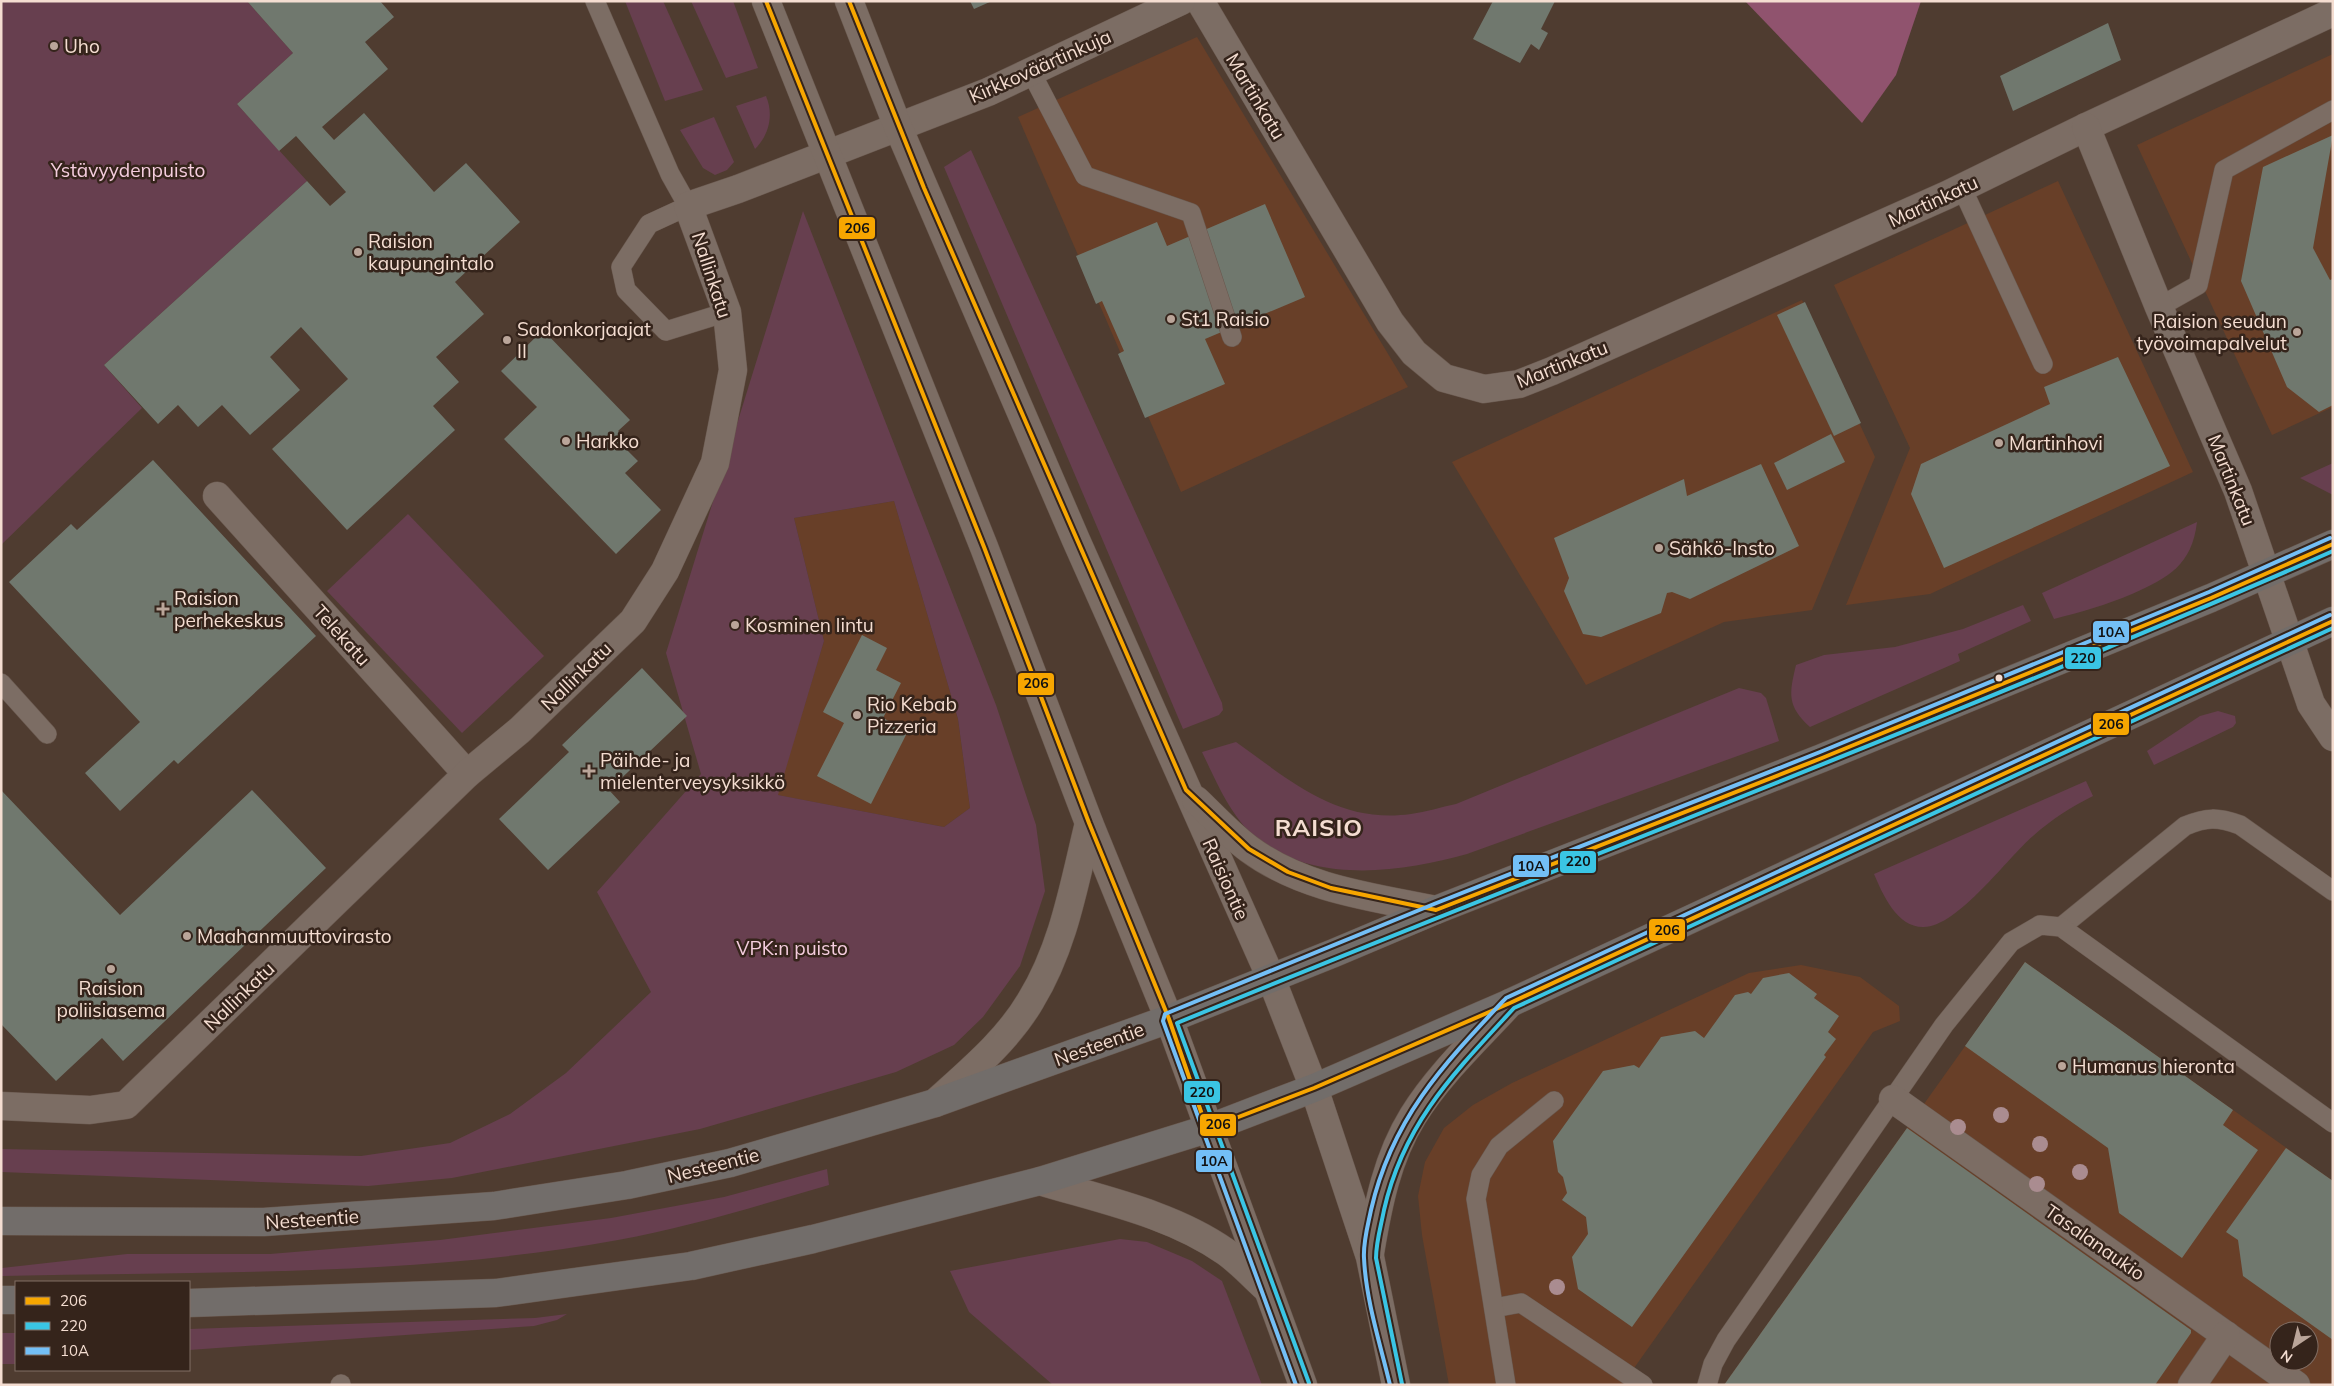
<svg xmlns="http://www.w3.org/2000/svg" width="2334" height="1386" viewBox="0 0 2334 1386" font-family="Mulish,sans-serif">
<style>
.built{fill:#683f28;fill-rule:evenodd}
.green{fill:#673f4f;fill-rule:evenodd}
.forest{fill:#90536e}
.building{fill:#70786e}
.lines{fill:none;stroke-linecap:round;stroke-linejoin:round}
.lane-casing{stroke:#69584e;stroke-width:20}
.street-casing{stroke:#69584e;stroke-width:29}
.secondary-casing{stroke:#69584e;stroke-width:29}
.primary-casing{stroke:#69584e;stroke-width:29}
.lane{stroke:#7c6d64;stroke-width:19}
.street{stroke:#7c6d64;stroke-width:28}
.secondary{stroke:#7c6d64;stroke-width:28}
.primary{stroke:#726d6a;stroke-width:28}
.bus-1-casing{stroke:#35241b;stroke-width:8}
.bus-2-casing{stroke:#35241b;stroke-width:8}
.bus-3-casing{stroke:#35241b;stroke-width:8}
.bus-1{stroke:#f7a600;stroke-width:4}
.bus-2{stroke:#3ac5e4;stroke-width:4}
.bus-3{stroke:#73bff6;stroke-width:4}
.tree{fill:#aa8c90}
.poi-dot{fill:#baa599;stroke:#35241b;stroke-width:2}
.bus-dot{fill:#f4ddd1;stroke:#35241b;stroke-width:2}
.labels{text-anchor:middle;stroke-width:5;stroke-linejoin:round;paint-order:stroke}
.poi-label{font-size:19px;fill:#f4ddd1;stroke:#35241b;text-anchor:start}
.street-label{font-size:19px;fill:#f4ddd1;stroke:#35241b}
.park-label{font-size:19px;fill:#f5cdde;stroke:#35241b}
.district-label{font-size:24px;font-weight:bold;letter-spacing:1px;fill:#f4ddd1;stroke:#35241b}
.line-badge{stroke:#35241b;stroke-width:2}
.pale-badge-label{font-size:14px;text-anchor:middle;font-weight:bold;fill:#111}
</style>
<rect width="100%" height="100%" fill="#4f3c30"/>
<!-- built -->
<g class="built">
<path d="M1197,37L1408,387L1181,492L1018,117Z"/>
<path d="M2333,54V407L2272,435L2137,145Z"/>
<path d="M2058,181L2193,472L1930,594L1846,605L1910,448L1834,285Z"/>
<path d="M1802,300L1875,457L1812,610L1724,622L1586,685L1452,462Z"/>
<path d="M894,501L958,719L970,808L944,827L777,795L824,641L794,518Z"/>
<path d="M2025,962L2333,1181V1385H1724ZM2279,1331H2309V1361H2279Z"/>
<path d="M1801,965L1860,977L1899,1006L1900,1021L1873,1032L1622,1385H1449L1422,1235L1418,1196L1425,1162L1444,1128L1473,1105L1512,1083L1749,973Z"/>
</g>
<!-- green -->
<g class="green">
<path d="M1,1H247L293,53L237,104L307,181L104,365L142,408L1,545Z"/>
<path d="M625,1H663L703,90L665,101Z"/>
<path d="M691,1H733L758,68L726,78Z"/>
<path d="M766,96C774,115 769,135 755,149L736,106Z"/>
<path d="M714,117L734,162L727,170L715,175L703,168L680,130Z"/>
<path d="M971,150L1222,703L1223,710L1219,715L1183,729L944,167Z"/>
<path d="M803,211L996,705L1036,825L1045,891L1020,966L983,1017L954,1045L896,1072L700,1129L452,1178L368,1186L1,1172V1149L361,1156L450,1143L510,1114L566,1073L651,992L597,892L701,774L666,653ZM894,501L958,719L970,808L944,827L778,795L824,641L794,518Z"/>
<path d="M2333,463V495L2300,478Z"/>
<path d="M408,514L544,656L462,733L327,591Z"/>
<path d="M2197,522C2192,565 2168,578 2132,594C2106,605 2081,612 2054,619L2042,593Z"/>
<path d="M2023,605L2031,621L1958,654L1960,661L1810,727C1787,706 1789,694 1796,665L1824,655L1895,647L1963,629Z"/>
<path d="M1739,688L1761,693L1766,698L1779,741L1467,854C1403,872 1318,884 1260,841C1232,820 1217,783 1202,752L1236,742C1291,781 1338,824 1411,814C1426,812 1441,807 1456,804Z"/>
<path d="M2218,711L2235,716L2236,723L2233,727L2154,765L2147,751L2200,716Z"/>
<path d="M2086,781L2093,796C2071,807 2052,819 2033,836C2008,857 1957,928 1923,927C1897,927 1883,895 1874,874Z"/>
<path d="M827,1169L829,1185C760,1205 690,1227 618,1240C415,1277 208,1271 2,1276V1268L127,1254H270L440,1240L611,1218L724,1197Z"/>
<path d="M1120,1239L1147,1242L1192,1261L1222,1281L1262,1385H1053L969,1312L950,1271Z"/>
<path d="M567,1314L557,1320L534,1326L189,1350V1329L535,1318Z"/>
<rect x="1" y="1333" width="15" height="31"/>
</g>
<!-- forest -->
<path class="forest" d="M1745,1H1921L1896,75L1862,123Z"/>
<!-- building -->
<g class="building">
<path d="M247,1H380L394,17L365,42L388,69L322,127L334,140L364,113L434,192L466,163L520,222L455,282L484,314L436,357L459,382L433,406L455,430L347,530L272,449L348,379L301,327L270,357L300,390L250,435L222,405L198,427L178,405L158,424L104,365L307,181L330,206L346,192L296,136L279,151L237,104L293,53Z"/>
<path d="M970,1H992L974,9Z"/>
<path d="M1493,1H1555L1541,29L1548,33L1539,50L1531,44L1520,63L1473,39Z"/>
<path d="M2108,23L2121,60L2013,111L2000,76Z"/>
<path d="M2333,135L2313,248L2330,280L2333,279V405L2319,412L2287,387L2241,281L2263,167Z"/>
<path d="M1265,204L1305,297L1205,339L1225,384L1145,418L1118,354L1124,351L1102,301L1096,304L1076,256L1157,222L1167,246Z"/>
<path d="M1805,302L1861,423L1834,436L1777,315Z"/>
<path d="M543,330L630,420L618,431L629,442L624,447L638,461L625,473L661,510L616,554L504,439L537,407L501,371Z"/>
<path d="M2118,357L2170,466L1944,568L1911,494L1921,464L2050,404L2044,387Z"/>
<path d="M1831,434L1845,462L1787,490L1774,463Z"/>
<path d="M153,460L316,636L178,764L174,760L120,811L85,773L140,722L9,582L71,524L77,530Z"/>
<path d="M1761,464L1799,546L1690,599L1672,592L1667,593L1661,613L1601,637L1583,634L1564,591L1569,578L1554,538L1684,479L1687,496Z"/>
<path d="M862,635L887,648L876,670L901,683L883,718L908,731L871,804L817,776L844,723L823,712Z"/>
<path d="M642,668L687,716L609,790L620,802L548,870L499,819L569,752L562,745Z"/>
<path d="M1,790L120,915L252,790L326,868L123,1061L102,1038L56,1081L1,1024Z"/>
<path d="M2025,962L2233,1110L2223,1125L2258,1150L2182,1258L2119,1213L2108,1148L1965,1046Z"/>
<path d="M1789,973L1817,994L1814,998L1839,1016L1828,1032L1836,1039L1824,1055L1826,1057L1632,1327L1578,1289L1572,1257L1588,1234L1586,1217L1562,1200L1567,1193L1563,1177L1558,1172L1553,1141L1603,1071L1634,1065L1639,1068L1661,1037L1695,1031L1704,1038L1735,995L1748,992L1751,994L1763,978Z"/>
<path d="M1907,1128L2191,1330V1333L2155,1385H1724Z"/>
<path d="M2286,1148L2333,1181V1340L2243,1276L2238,1240L2226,1232Z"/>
</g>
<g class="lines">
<defs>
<g id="lane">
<path d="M595,1L670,174L688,206L649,224L621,267L626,290L666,331L727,312"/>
<path d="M1031,72L1085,176L1191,213L1232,337"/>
<path d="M1962,188L2043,364"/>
<path d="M2159,307L2198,285L2224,170L2333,110"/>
<path d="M1,683L47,734"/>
<path d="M2061,927L2185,826C2207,817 2217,817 2240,825L2333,891"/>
<path d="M1494,1308L1521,1303L1643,1385"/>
<path d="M340,1385L341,1384"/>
<path d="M1506,1385L1476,1199L1481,1175L1499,1146L1554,1101"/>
<path d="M1707,1385L1713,1364L1726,1340L1944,1025L2011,942L2040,925L2061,927L2333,1123"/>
</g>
<g id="street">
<path d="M1200,1L1390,322L1414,353L1444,378L1484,389L1519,384L1552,371L1947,195L2086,127L2333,12"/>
<path d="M2086,127L2159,307L2238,491L2311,704L2333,737"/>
<path d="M217,496L467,774"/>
<path d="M1893,1099L2296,1385"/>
<path d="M1,1106L90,1110L126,1105L467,774L520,730L633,621L665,571L715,463L733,370L727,312L688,206L738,189L988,92L1181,1"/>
<path d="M2192,1385L2226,1335"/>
</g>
<g id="secondary">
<path d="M766,1L984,547L1089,823L1169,1019L1303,1385"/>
<path d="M849,1L898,127L1076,540L1271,978L1314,1088L1370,1257L1396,1385"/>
<path d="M1196,800C1213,816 1230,835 1249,849C1303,889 1372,897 1436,910"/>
<path d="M935,1103C969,1072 1008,1040 1031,1000C1064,946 1074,884 1089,823"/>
<path d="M1040,1181C1103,1200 1172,1214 1226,1252C1240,1262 1253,1276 1266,1288"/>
<path d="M1370,1253C1378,1205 1387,1158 1413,1116C1439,1074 1477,1039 1510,1003"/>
</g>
<g id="primary">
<path d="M1,1221L264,1222L494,1206L627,1185L730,1163L935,1103L1169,1019L1334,953L1436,910L1822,758L2211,598L2333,544"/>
<path d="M1,1300H16"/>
<path d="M189,1303L496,1293L691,1266L813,1239L1040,1181L1207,1129L1314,1088L1510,1003L2333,621"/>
</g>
</defs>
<!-- lane casing -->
<use href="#lane" class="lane-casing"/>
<!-- street casing -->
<use href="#street" class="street-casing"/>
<!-- secondary casing -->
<use href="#secondary" class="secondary-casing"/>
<!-- primary casing -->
<use href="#primary" class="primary-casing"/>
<!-- lane -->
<use href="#lane" class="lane"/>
<!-- street -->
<use href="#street" class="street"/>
<!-- secondary -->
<use href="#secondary" class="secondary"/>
<!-- primary -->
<use href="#primary" class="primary"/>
<defs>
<g id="bus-1">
<path d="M766,1L984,547L1089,823L1169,1019L1207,1129L1314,1088L1510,1003L2333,621"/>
<path d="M849,1L924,188L1186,790L1249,849L1288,872L1331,888L1436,910L1822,758L2211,598L2333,544"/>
</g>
<g id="bus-2">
<path d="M1309,1383L1177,1023C1562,865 1952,719 2333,551"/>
<path d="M1402,1384L1376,1258C1376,1242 1381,1226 1384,1210C1404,1122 1455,1072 1514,1008L2333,628"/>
</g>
<g id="bus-3">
<path d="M1296,1385L1163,1021L1165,1014L1434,904L1820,752L2209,592L2330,538"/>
<path d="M1390,1385C1380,1343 1366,1301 1364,1258C1363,1242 1368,1225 1371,1210C1392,1118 1443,1065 1506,998L2330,615"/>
</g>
</defs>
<!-- bus-1 casing -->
<use href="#bus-1" class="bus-1-casing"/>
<!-- bus-2 casing -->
<use href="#bus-2" class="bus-2-casing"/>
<!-- bus-3 casing -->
<use href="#bus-3" class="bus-3-casing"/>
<!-- bus-1 -->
<use href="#bus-1" class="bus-1"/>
<!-- bus-2 -->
<use href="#bus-2" class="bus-2"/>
<!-- bus-3 -->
<use href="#bus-3" class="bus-3"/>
</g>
<!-- trees -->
<g class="tree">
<circle cx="2001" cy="1115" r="8"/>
<circle cx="1958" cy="1127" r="8"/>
<circle cx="2040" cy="1144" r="8"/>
<circle cx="2080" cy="1172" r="8"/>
<circle cx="2037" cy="1184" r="8"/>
<circle cx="1557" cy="1287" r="8"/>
</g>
<!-- markers -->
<g class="poi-dot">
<circle cx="54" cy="46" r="5"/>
<circle cx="358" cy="252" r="5"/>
<circle cx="1171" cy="319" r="5"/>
<circle cx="2297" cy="332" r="5"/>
<circle cx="507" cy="340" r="5"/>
<circle cx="566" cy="441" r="5"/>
<circle cx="1999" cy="443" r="5"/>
<circle cx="1659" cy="548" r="5"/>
<path d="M160.5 601.5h5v5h5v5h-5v5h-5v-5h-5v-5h5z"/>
<circle cx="735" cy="625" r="5"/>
<circle cx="857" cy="715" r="5"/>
<path d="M586.5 763.5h5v5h5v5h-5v5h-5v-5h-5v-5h5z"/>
<circle cx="187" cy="936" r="5"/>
<circle cx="111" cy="969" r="5"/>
<circle cx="2062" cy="1066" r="5"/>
</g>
<circle class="bus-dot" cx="1999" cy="678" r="4.5"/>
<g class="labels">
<!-- poi labels -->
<g class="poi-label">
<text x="64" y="53">Uho</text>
<text x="368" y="248">Raision<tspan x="368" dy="22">kaupungintalo</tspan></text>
<text x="1181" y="326">St1 Raisio</text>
<text x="2287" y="328" text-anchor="end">Raision seudun<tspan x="2287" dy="22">työvoimapalvelut</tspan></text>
<text x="517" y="336">Sadonkorjaajat<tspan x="517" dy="22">II</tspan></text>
<text x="576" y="448">Harkko</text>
<text x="2009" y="450">Martinhovi</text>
<text x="1669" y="555">Sähkö-Insto</text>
<text x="174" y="605">Raision<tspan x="174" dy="22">perhekeskus</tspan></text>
<text x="745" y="632">Kosminen lintu</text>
<text x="867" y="711">Rio Kebab<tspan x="867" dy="22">Pizzeria</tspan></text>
<text x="600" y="767">Päihde- ja<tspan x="600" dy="22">mielenterveysyksikkö</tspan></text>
<text x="197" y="943">Maahanmuuttovirasto</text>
<text x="111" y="995" text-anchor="middle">Raision<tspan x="111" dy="22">poliisiasema</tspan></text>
<text x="2072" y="1073">Humanus hieronta</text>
</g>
<!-- street labels -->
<g class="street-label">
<text transform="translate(1040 66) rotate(-24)" y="7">Kirkkoväärtinkuja</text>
<text transform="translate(1256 96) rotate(59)" y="7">Martinkatu</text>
<text transform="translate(1933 201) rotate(-25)" y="7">Martinkatu</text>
<text transform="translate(712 275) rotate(72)" y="7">Nallinkatu</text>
<text transform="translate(1562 364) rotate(-22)" y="7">Martinkatu</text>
<text transform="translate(2232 480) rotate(68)" y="7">Martinkatu</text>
<text transform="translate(342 635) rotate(48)" y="7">Telekatu</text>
<text transform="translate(576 676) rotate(-44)" y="7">Nallinkatu</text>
<text transform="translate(1226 879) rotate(66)" y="7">Raisiontie</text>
<text transform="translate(239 996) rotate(-44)" y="7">Nallinkatu</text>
<text transform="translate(1099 1044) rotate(-20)" y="7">Nesteentie</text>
<text transform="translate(713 1165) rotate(-14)" y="7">Nesteentie</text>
<text transform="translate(312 1219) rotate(-4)" y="7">Nesteentie</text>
<text transform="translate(2095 1242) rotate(35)" y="7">Tasalanaukio</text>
</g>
<!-- park labels -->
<g class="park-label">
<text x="128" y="177">Ystävyydenpuisto</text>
<text x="792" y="955">VPK:n puisto</text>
</g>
<!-- district labels -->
<g class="district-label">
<text x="1319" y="836">RAISIO</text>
</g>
</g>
<g class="line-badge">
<rect x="838" y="216" width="38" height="24" rx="5" fill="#f7a600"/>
<rect x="2092" y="620" width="38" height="24" rx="5" fill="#73bff6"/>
<rect x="2064" y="646" width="38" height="24" rx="5" fill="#3ac5e4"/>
<rect x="1017" y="672" width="38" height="24" rx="5" fill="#f7a600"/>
<rect x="2092" y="712" width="38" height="24" rx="5" fill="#f7a600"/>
<rect x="1559" y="850" width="38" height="24" rx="5" fill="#3ac5e4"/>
<rect x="1512" y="854" width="38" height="24" rx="5" fill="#73bff6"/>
<rect x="1648" y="918" width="38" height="24" rx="5" fill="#f7a600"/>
<rect x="1183" y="1080" width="38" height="24" rx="5" fill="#3ac5e4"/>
<rect x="1199" y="1113" width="38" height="24" rx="5" fill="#f7a600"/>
<rect x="1195" y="1149" width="38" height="24" rx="5" fill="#73bff6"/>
</g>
<g class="pale-badge-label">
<text x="857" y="233">206</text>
<text x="2111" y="637">10A</text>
<text x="2083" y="663">220</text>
<text x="1036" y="688">206</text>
<text x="2111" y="729">206</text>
<text x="1578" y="866">220</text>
<text x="1531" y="871">10A</text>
<text x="1667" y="935">206</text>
<text x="1202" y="1097">220</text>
<text x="1218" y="1129">206</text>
<text x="1214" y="1166">10A</text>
</g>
<!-- border -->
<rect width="2334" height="1386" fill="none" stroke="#f4ddd1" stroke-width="5"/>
<!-- legend -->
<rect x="15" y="1281" width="175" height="90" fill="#35241b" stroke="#816e64"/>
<rect x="25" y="1297" width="25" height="8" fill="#f7a600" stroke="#816e64"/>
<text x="60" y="1306" font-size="15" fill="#f4ddd1">206</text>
<rect x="25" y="1322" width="25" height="8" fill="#3ac5e4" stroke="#816e64"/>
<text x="60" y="1331" font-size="15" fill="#f4ddd1">220</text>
<rect x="25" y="1347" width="25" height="8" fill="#73bff6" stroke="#816e64"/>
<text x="60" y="1356" font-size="15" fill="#f4ddd1">10A</text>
<!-- north arrow -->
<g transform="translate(2294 1346) rotate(215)"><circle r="24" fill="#35241b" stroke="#816e64"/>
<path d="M0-4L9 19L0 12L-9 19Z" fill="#baa599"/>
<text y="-8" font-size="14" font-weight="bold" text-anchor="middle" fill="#f4ddd1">N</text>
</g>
</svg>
